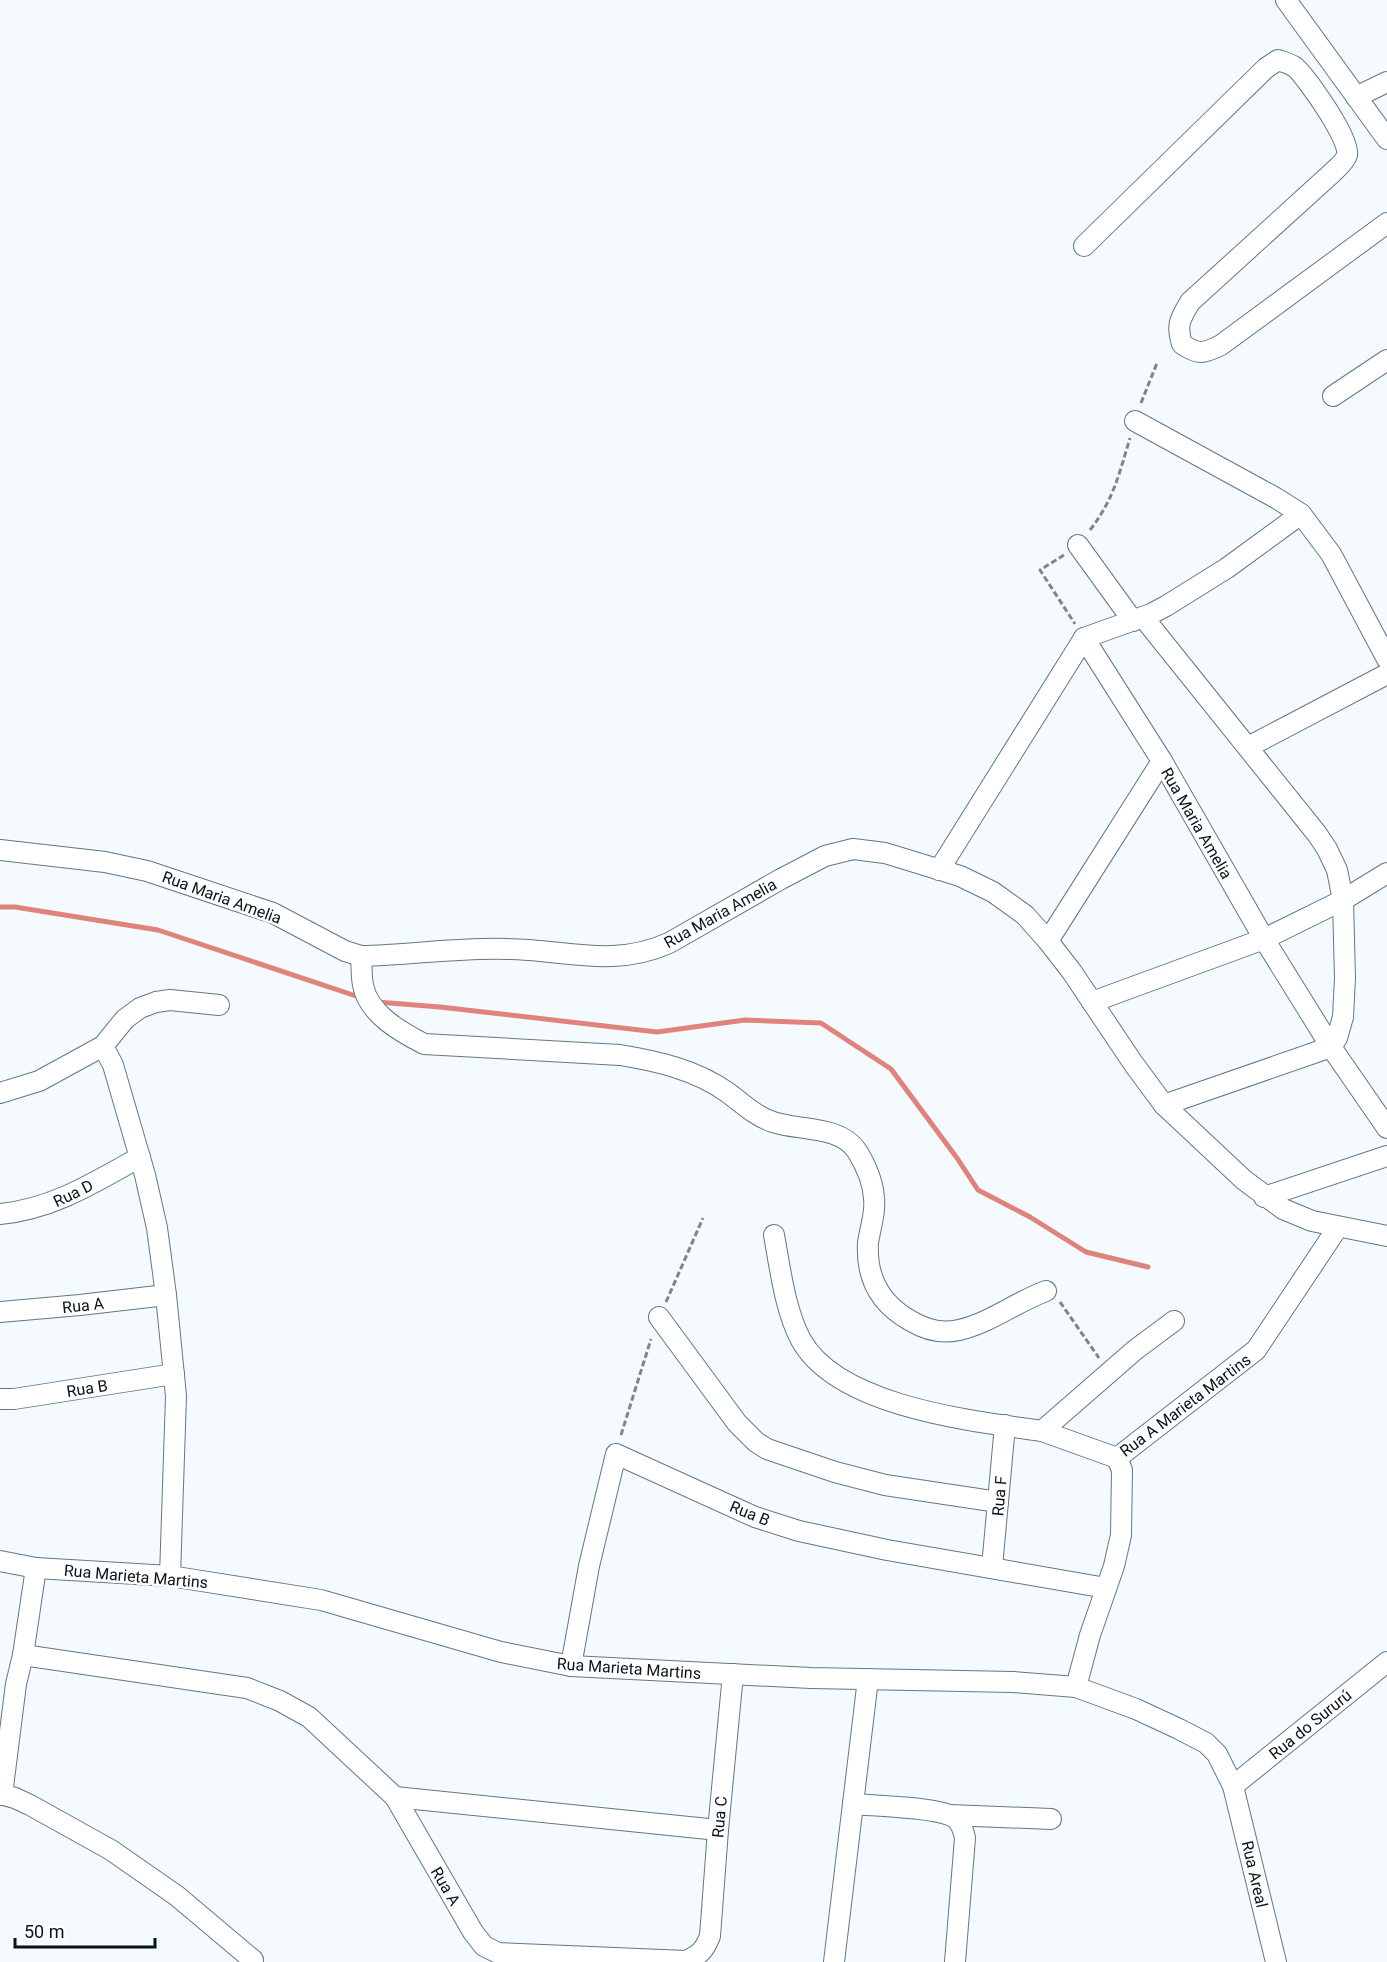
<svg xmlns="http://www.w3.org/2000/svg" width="1387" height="1962" viewBox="0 0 1387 1962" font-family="Roboto,sans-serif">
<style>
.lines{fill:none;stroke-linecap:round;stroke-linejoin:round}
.stream{stroke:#e1837d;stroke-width:5}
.minor-casing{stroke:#5f788b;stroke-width:22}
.path{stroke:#7e868c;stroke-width:3;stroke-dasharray:6 3;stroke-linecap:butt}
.minor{stroke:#fff;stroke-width:20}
.labels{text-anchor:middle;stroke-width:5;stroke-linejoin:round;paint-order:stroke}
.street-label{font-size:16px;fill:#09131a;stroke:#fff}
</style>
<rect width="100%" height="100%" fill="#f4fafe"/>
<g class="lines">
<!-- stream -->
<g class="stream">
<path d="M0,907H15L158,930L362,998"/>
<path d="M377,1002L440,1007L657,1032L745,1020L821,1023L891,1069L957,1158L978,1190L1030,1217L1086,1252L1148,1267"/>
</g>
<defs>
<g id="minor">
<path d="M1286,0L1387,139"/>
<path d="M1356,97L1387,82"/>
<path d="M1084,246L1266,68L1278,60C1284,62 1289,63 1295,67C1307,78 1351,140 1347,155C1345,162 1337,168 1332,173L1190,302C1180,319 1176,325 1182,344C1198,355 1203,354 1221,345L1387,223"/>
<path d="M1333,396L1387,360"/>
<path d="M1135,421L1276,498L1301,514L1331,554L1387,659"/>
<path d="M1078,545L1133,621"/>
<path d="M1143,617L1317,834L1327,849L1337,870L1343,900L1345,978L1343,1017L1337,1038L1331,1047L1164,1105"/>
<path d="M1084,638L1162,761L1264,939L1331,1047L1387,1128"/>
<path d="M1084,638L1151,614L1166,606L1227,568L1301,514"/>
<path d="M1248,747L1387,674"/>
<path d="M0,850L105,862L147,871L273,913L345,951L361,956C411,955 460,947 509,949C567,950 613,968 669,943L781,879L825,856L853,849L885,853L960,876L993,892L1025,915L1048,941L1072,972L1133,1063L1164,1105L1244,1180L1283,1209L1312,1221L1387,1236"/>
<path d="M939,870L1084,638"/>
<path d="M1048,941L1162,761"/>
<path d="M361,956C362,966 361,976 363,985C368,1014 401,1032 424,1044L620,1055C657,1061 696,1070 727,1092C742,1103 755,1116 773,1122C799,1131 840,1125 857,1151C865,1164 873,1182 874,1198C876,1213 870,1228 868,1243C866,1278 880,1304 911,1321C926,1330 942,1334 959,1330C990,1323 1016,1302 1046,1291"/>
<path d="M1092,1002L1264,939L1343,900L1387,873"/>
<path d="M103,1046L113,1065L145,1175L157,1228L166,1295L176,1396L170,1576"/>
<path d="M0,1093L39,1081L103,1046L125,1019L140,1008L156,1002L170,1000L219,1005"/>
<path d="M1264,1197L1387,1156"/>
<path d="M0,1214C53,1209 95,1182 140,1157"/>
<path d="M774,1235C780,1268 785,1310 801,1340C838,1407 973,1421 1042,1431L1135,1350L1174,1321"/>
<path d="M0,1312L80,1305L166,1295"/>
<path d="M659,1317L737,1423L756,1442L767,1449L835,1472L885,1485L998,1502"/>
<path d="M0,1399H14L174,1374"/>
<path d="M1042,1431L1117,1458L1256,1350L1338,1227"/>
<path d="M0,1561L36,1568L170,1576L321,1600L501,1652L571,1666L811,1678L1013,1682L1076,1687L1136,1709L1179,1729L1206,1743L1217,1754L1233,1786L1276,1962"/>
<path d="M992,1567L1005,1425"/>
<path d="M23,1655L247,1688L280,1701L309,1717L395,1797L473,1932L484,1946L498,1953L686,1961C700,1955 705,1949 710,1936L718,1830L733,1674"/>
<path d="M571,1666L589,1566L616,1454L755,1517L799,1531L887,1550L1106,1588"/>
<path d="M1076,1687L1090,1635L1114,1566L1121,1535L1122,1470L1117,1458"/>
<path d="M1233,1786L1387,1662"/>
<path d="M0,1794L15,1798L30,1805L111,1850L177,1896L253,1960"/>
<path d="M2,1795L16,1684L23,1655L36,1568"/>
<path d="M395,1797L718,1830"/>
<path d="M853,1804C874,1806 940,1807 955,1818C962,1823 963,1830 965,1838L955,1962"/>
<path d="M950,1815L1051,1819"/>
<path d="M834,1962L868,1679"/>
</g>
</defs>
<!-- minor casing -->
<use href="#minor" class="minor-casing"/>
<!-- path -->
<g class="path">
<path d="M1141,403L1157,363"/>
<path d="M1090,530C1114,499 1119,474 1130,438"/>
<path d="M1064,555L1040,570L1075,624"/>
<path d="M666,1302L703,1218"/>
<path d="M1060,1302L1099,1358"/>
<path d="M621,1435L651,1339"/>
</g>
<!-- minor -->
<use href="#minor" class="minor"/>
</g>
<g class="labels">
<!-- street labels -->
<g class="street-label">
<text transform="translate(1197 823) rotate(60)" y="6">Rua Maria Amelia</text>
<text transform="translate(222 897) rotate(20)" y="6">Rua Maria Amelia</text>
<text transform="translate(720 913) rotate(-29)" y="6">Rua Maria Amelia</text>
<text transform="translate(73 1193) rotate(-26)" y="6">Rua D</text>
<text transform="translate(83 1305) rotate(-6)" y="6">Rua A</text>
<text transform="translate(87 1388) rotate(-9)" y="6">Rua B</text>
<text transform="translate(1185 1405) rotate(-37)" y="6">Rua A Marieta Martins</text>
<text transform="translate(999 1496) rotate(-85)" y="6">Rua F</text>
<text transform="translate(750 1513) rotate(22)" y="6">Rua B</text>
<text transform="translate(136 1576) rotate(5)" y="6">Rua Marieta Martins</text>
<text transform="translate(629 1668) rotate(4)" y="6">Rua Marieta Martins</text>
<text transform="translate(1310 1724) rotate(-39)" y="6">Rua do Sururú</text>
<text transform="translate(719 1817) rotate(-85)" y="6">Rua C</text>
<text transform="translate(1255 1874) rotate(77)" y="6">Rua Areal</text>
<text transform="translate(446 1886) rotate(60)" y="6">Rua A</text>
</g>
</g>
<!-- scale -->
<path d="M15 1938v9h140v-9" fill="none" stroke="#09131a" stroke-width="3"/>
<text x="24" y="1938" font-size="18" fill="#09131a" stroke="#ffffff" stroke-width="4.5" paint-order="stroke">50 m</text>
</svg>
